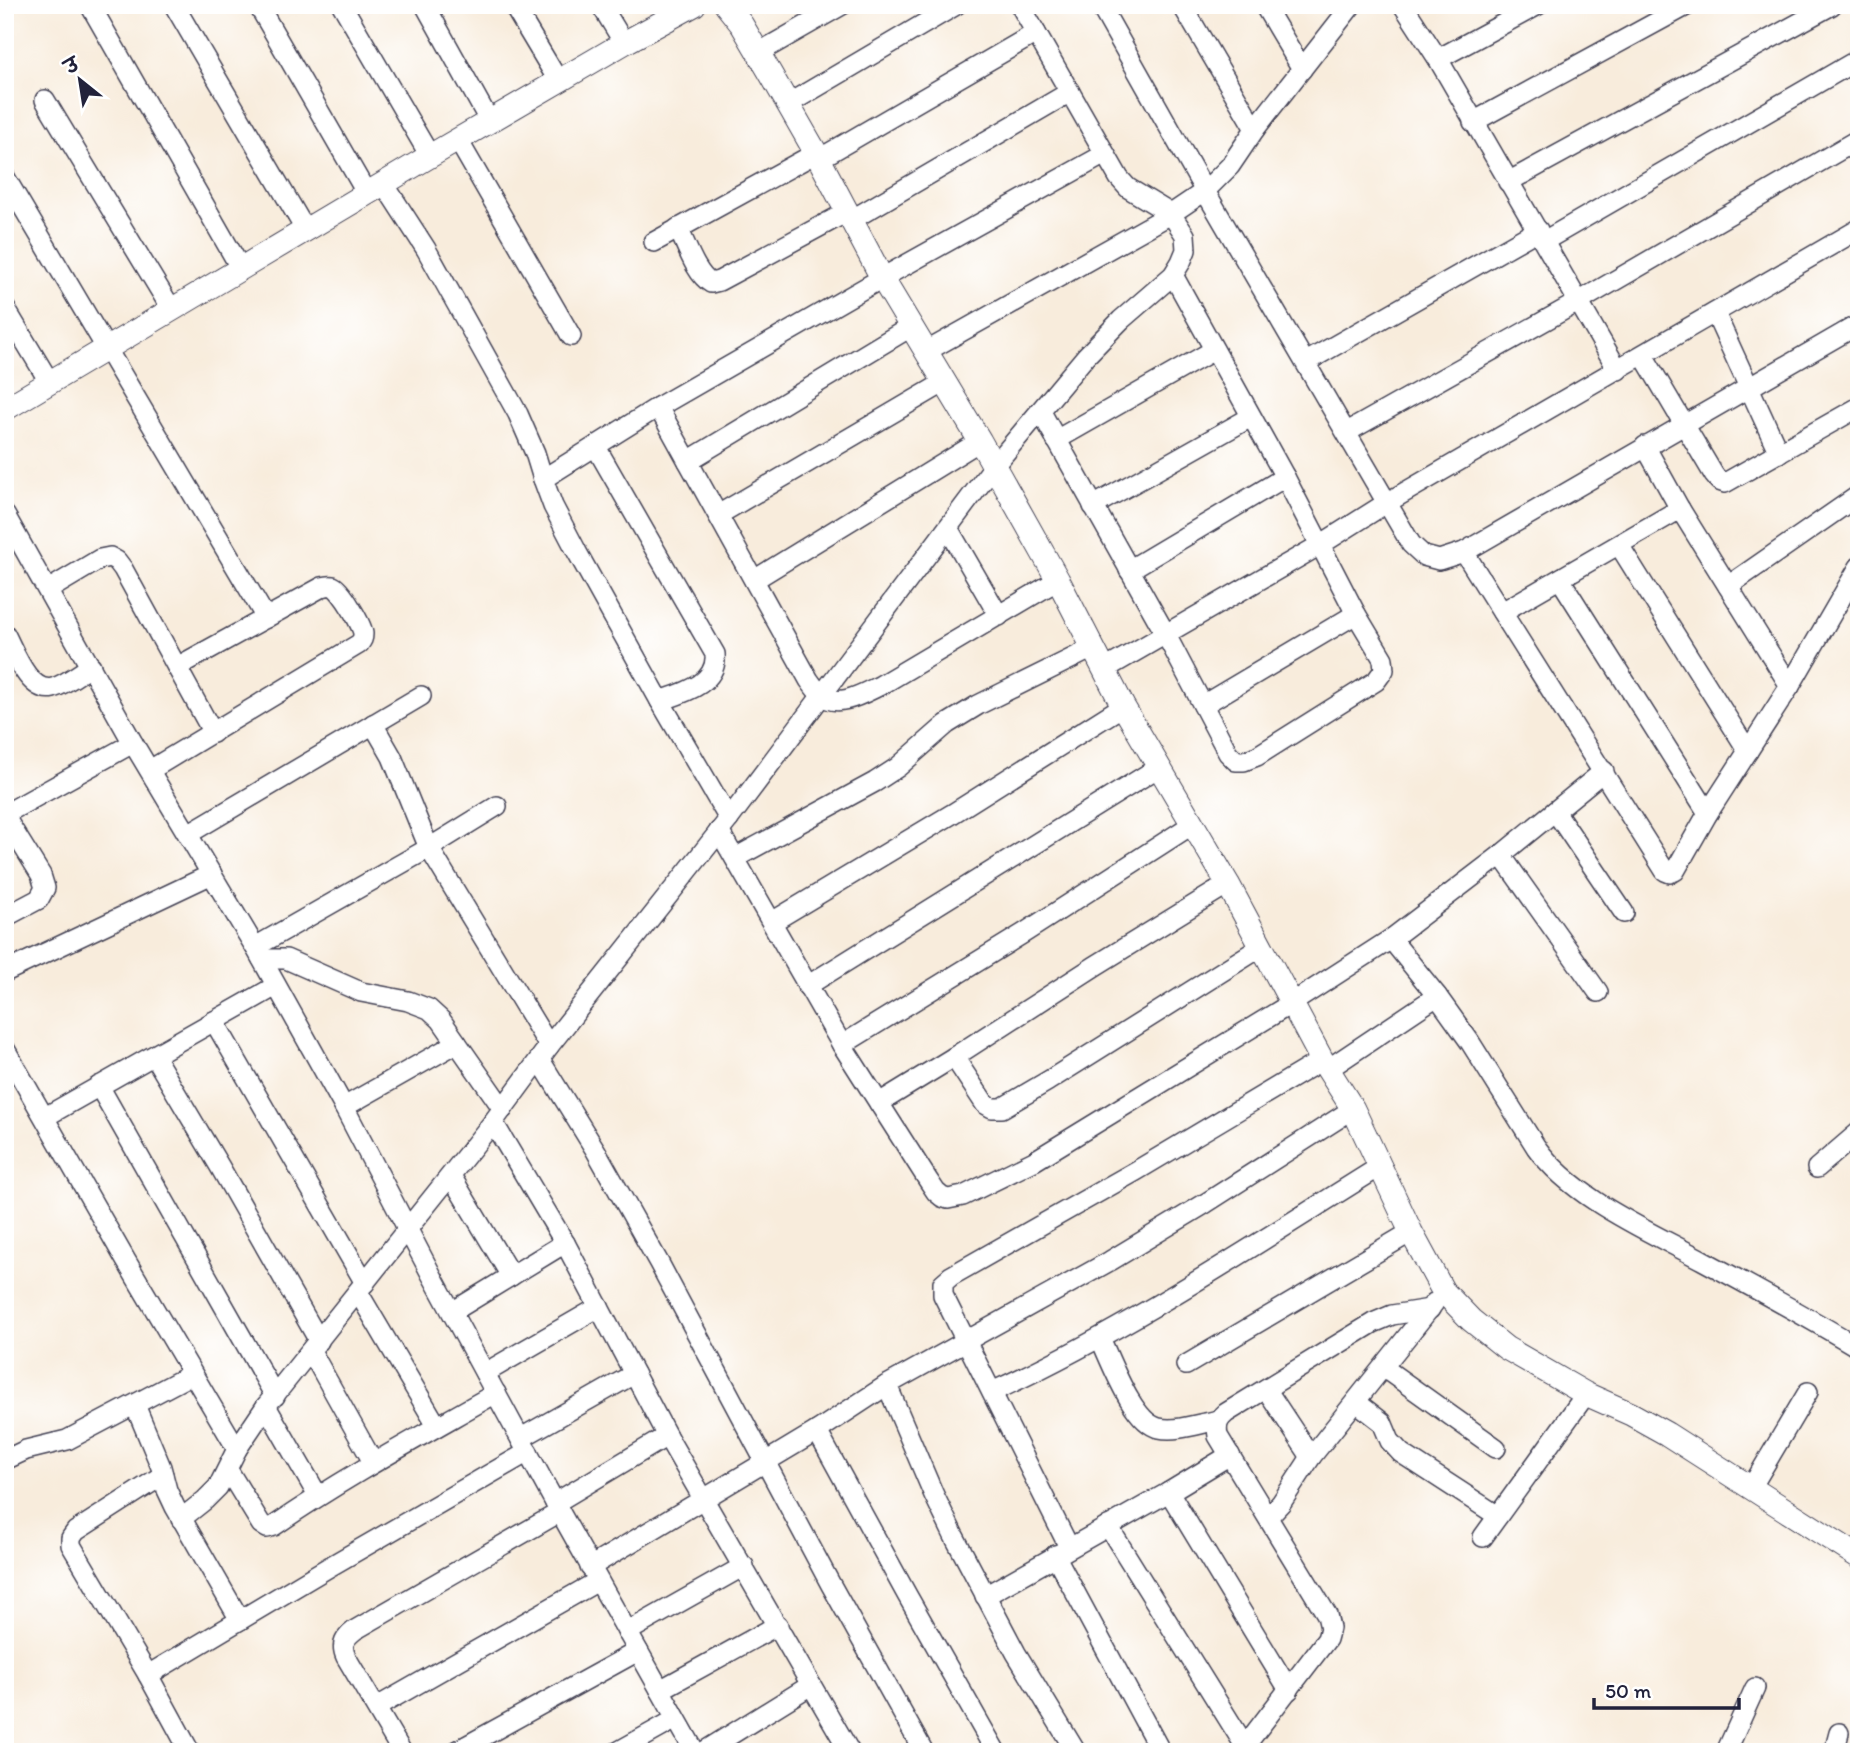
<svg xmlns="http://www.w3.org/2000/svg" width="1864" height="1757" viewBox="0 0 1864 1757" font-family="Itim,'Playpen Sans Deva',sans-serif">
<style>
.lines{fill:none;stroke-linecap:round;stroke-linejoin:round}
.minor-casing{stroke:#424053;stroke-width:22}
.tertiary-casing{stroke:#424053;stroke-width:25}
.minor{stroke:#fff;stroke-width:19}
.tertiary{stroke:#fff;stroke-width:23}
</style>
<rect width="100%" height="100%" fill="#fff"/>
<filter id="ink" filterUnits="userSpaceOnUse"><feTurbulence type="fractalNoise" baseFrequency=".0143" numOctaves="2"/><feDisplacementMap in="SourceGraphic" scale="14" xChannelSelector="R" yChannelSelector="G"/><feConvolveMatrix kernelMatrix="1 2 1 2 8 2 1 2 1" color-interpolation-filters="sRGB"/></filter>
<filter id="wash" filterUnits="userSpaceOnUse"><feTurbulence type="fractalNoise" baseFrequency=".00686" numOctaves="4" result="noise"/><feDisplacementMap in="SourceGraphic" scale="28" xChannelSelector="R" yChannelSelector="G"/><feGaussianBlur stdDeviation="1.57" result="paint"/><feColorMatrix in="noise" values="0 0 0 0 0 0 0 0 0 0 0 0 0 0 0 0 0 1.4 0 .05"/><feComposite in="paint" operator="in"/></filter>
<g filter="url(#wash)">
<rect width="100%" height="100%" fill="#f8ecdc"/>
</g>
<g filter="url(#ink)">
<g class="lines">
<defs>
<g id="minor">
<path d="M90,5L241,269"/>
<path d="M174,5L306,231"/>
<path d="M258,5L367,194"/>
<path d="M342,5L430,156"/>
<path d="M425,5L490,122"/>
<path d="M513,5L559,82"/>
<path d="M601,5L624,43"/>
<path d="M1100,5L1205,191L1411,544L1424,556L1439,560L1464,552L1859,324"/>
<path d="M1182,5L1255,129"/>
<path d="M1264,5L1302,69"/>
<path d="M1403,5L1438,59L1618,370"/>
<path d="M758,53L842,5"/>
<path d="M1438,59L1538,5"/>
<path d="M45,100L172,310"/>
<path d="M788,104L956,5"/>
<path d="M1473,122L1688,5"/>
<path d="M458,140L571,336"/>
<path d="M819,159L1036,33"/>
<path d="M5,177L266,618"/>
<path d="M1508,182L1832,5"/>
<path d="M384,184L426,249L518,414L535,453L543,479L553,506L577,552L660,701L729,819"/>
<path d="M851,220L1070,92"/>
<path d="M678,228C686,244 696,275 711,283L719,281L847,212"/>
<path d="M1544,241L1859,59"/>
<path d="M654,242L816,153"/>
<path d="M5,308L50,383"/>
<path d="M1715,313L1779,453"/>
<path d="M927,351L1171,214L1205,191L1230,166L1255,129L1352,5"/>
<path d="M1643,355L1714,475L1719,481L1725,483L1859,407"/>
<path d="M1306,362L1538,230"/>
<path d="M658,407L809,680C812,684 816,690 820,694C837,710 864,693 881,685L1058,580"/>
<path d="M1041,412L1165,633L1228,753L1236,761H1244L1257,756L1376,681L1384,670L1383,659L1356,614L1285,477L1173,275"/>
<path d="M1347,432L1578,302L1859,139"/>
<path d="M1056,440L1214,350"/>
<path d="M1645,446L1680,509L1790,686"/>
<path d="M596,447L715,654C718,684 683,693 660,701"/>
<path d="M688,461L912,326"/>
<path d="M543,479L658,407L882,278L1105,154"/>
<path d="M1093,506L1251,417"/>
<path d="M5,515L133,743L255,947L344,1107L431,1274L560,1512L695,1752"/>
<path d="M718,515L945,382"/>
<path d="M948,528L999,616"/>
<path d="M1619,545L1748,751"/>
<path d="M1464,552L1665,871L1670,873L1675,871L1708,813L1790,686L1859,567"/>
<path d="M1129,570L1285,477"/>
<path d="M1560,579L1708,813"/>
<path d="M754,580L980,441"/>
<path d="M1728,586L1859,495"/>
<path d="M48,590L100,559L110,557L117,561L123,569L213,733"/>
<path d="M1502,612L1680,509"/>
<path d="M5,634C14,651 29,694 53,688C66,684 80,673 91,666"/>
<path d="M1105,669L1320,545L1388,502L1859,229"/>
<path d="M1203,705L1356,614"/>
<path d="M373,724L392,757L429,848L549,1046"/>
<path d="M150,770L359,644C362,640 363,639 363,634C363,626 341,589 333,586C330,585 326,586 322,587L177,667"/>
<path d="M1555,811L1624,913"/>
<path d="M5,814L133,743"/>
<path d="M5,817L41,875L45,888L39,899L5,917"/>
<path d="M719,831L842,1045L928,1180L936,1192L942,1197L948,1199L963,1196L1034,1161L1292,1003L1391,939L1501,855L1604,771"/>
<path d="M188,834L421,696"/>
<path d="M1501,855L1598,992"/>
<path d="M735,858L875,782L898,767L947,724L978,705L1093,648"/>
<path d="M772,922L952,814L1123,706"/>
<path d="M1391,939L1437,996L1470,1042L1536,1147C1573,1199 1649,1231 1704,1261C1756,1289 1808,1317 1859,1348"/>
<path d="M255,947L429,848L497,806"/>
<path d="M262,959H286L361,992L408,1001L429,1009L441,1020L503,1109"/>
<path d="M5,972L212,874"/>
<path d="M807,986L1159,767"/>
<path d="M214,1021L365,1283"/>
<path d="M842,1045L1024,933L1193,824"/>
<path d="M5,1049L125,1259L237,1449"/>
<path d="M154,1056L220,1167L319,1341"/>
<path d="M954,1057L985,1104L992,1108H1002L1048,1081L1261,947"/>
<path d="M540,1060L596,1151L659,1263L831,1585L924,1752"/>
<path d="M1328,1069L1437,996"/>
<path d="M99,1086L275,1396"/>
<path d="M879,1103L954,1057L1095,966L1228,884"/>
<path d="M344,1107L457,1043"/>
<path d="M45,1117L276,986"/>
<path d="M493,1122L565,1243L667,1436L850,1752"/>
<path d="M1817,1168L1859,1132"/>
<path d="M451,1176L511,1276"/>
<path d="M358,1292L437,1426"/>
<path d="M452,1312L565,1243"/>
<path d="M1100,1338C1111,1361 1133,1423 1159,1428C1177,1432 1201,1423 1219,1420"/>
<path d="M311,1351L373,1462"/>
<path d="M1186,1365L1411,1232"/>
<path d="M1384,1368L1496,1448"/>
<path d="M485,1373L599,1307"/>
<path d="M887,1385L934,1495L954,1536L1016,1653L1076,1752"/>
<path d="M1266,1389L1311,1457"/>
<path d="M992,1392C1129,1329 1254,1245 1381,1166"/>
<path d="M1356,1402L1382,1422L1390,1441L1401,1453L1498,1516"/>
<path d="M135,1405L161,1467L167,1490L175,1507L240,1620"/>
<path d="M266,1406L318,1496"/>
<path d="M817,1431L907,1595L996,1752"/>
<path d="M521,1438L634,1374"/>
<path d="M5,1460L26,1450L67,1440L192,1374"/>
<path d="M228,1470L261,1524L267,1528L274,1526C345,1477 421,1436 496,1393"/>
<path d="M163,1475L76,1531L71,1538V1545L148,1675L190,1752"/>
<path d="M1751,1488L1808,1392"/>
<path d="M1169,1492L1289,1690"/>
<path d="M555,1503L667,1436"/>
<path d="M1268,1517L1281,1503L1311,1457L1434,1303"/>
<path d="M181,1519L205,1500L218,1487L237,1449L266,1406L493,1122L549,1046L729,819L994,466L1086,356L1121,320L1173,275L1181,262L1186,250L1185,235L1171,214L1128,188L1119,178L1020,5"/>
<path d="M1108,1526L1245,1746"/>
<path d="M1483,1537L1586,1394"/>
<path d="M1069,1547L943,1295V1283L951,1276L1136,1171L1322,1060"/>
<path d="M1055,1555L1161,1752"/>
<path d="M590,1567L817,1431L887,1385L1110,1261L1206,1203L1353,1109"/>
<path d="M985,1596L1169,1492L1230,1455"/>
<path d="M627,1632L744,1566"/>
<path d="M148,1675L329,1567L528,1452"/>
<path d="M660,1690L778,1625"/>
<path d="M377,1707L598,1581"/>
<path d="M402,1752L346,1657C340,1644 345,1638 355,1630L560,1512"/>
<path d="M455,1752L638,1651"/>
<path d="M617,1752L676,1719"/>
<path d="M703,1752L811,1685"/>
<path d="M1242,1752L1245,1746L1327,1639L1330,1628L1327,1615L1218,1436C1216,1425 1218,1420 1226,1413L1373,1323L1392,1315L1430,1309"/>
<path d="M1726,1752L1755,1688"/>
<path d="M1834,1752L1839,1733"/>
</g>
<g id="tertiary">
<path d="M726,5L742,25L769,71L816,153L882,278L980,441L1058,580L1123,706L1228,884L1322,1060L1353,1109L1411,1232L1443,1291L1471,1320L1506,1348L1586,1394L1631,1414L1667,1434L1859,1557"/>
<path d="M5,409L430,156L624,43L694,5"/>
</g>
</defs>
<!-- minor casing -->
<use href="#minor" class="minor-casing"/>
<!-- tertiary casing -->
<use href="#tertiary" class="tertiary-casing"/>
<!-- minor -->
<use href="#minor" class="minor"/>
<!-- tertiary -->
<use href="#tertiary" class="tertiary"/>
</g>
</g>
<!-- margin -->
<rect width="1864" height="1757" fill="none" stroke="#fff" stroke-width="28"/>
<!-- north arrow -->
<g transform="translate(80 80) rotate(330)" stroke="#ffffff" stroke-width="5" paint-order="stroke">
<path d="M0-5L12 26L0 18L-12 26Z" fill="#22223b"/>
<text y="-10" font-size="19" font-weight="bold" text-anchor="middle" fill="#22223b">उ</text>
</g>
<!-- scale -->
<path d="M1594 1698v10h145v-10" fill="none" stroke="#22223b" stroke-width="3.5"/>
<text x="1605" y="1698" font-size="21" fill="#22223b" stroke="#ffffff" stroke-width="5" paint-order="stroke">50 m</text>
</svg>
